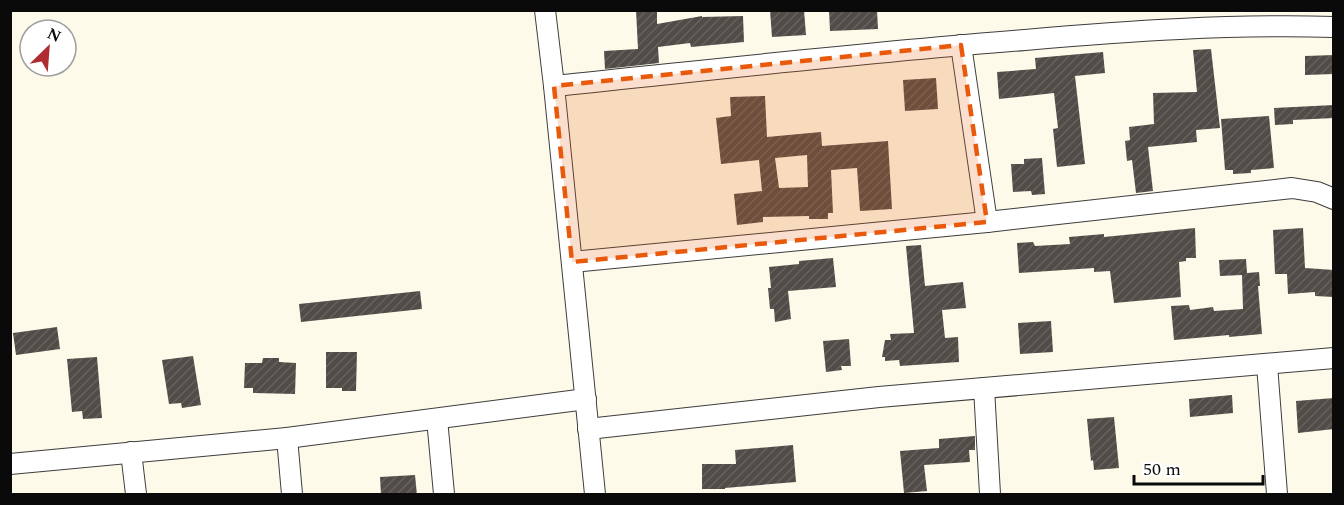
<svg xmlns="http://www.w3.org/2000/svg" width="1344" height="505" viewBox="0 0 1344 505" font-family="Spectral,serif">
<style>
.building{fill:url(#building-hatch);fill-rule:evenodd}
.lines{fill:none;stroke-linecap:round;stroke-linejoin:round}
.street-casing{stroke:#3d3d3d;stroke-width:22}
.street{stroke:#fff;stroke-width:20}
.marked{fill:#e8590c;fill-opacity:0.2;stroke:#e8590c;stroke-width:4.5;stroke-dasharray:12 8;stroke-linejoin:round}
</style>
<defs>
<pattern id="building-hatch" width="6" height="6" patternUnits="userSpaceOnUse" patternTransform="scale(1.5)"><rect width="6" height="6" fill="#524c48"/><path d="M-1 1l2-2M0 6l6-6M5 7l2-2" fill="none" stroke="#66615e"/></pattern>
</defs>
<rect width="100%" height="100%" fill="#fdfae9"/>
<!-- building -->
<g class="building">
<path d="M636,10H657V24L702,16V17L743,16L744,42L691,47L690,43L658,47L659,63L605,69L604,51L638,49Z"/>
<path d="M770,10H804L806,35L772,37Z"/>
<path d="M829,10H877L878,29L830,31Z"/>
<path d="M1211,49L1220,128L1196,130L1197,142L1148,147L1153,191L1136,193L1132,160L1127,161L1125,141L1130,140L1129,127L1154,124L1153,93L1197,92L1193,50Z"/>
<path d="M1103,52L1105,73L1075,76L1085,164L1057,167L1053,129L1058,128L1054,93L999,99L997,72L1036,69L1035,58Z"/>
<path d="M1334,55V74L1305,75V56Z"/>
<path d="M936,78L938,109L905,111L903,80Z"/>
<path d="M765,96L767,137L821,132L822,146L888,141L892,209L860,211L857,168L831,170L833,213H828V219H809V216L763,217V222L737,225L734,194L762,191L759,160L721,164L716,118L731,116L730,97ZM807,155L808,187L779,188L775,158Z"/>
<path d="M1334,105V118L1293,120V124L1275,125L1274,108Z"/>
<path d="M1269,116L1274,168L1251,170V173L1233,174V170H1225L1221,119Z"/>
<path d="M1042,158L1045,194L1032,195L1031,191L1013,192L1011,164H1024V159Z"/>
<path d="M1195,228L1196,258H1186V261L1179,262L1181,297L1114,303L1110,271L1094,272V268L1019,273L1017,243L1033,242L1035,246L1070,244L1069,237L1104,234V237Z"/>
<path d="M1303,228L1305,268L1334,270V297L1315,296V292L1288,294L1287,274H1275L1273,230Z"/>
<path d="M921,245L925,286L963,282L966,308L942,310L945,338L958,337L959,362L900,366L899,360L885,361V357H882L885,340H891L890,334L914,333L906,246Z"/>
<path d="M833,258L836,287L788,291L791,319L775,322L774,309H770L768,288H771L769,267L799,264V261Z"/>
<path d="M1246,259L1247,273L1259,272L1260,286H1258L1262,334L1229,337V335L1174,340L1171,306L1189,305L1190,310L1213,307L1214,311L1243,309L1242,275L1220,276L1219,260Z"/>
<path d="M420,291L422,309L301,322L299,304Z"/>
<path d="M1051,321L1053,352L1020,354L1018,323Z"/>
<path d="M57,327L60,349L16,355L13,333Z"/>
<path d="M849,339L851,366H841L842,370L826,372L823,341Z"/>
<path d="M326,352H357L356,391H342V388H326Z"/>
<path d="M193,356L201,405L182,408L181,403L169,404L162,360Z"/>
<path d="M97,357L102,418L83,419L82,411L72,412L67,359Z"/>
<path d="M263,358H279V362L296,363L295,394L253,393V388H244L245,363H262Z"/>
<path d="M1232,395L1233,413L1190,417L1189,399Z"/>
<path d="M1334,398V429L1298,433L1296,401Z"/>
<path d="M1114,417L1119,468L1094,470L1093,460L1091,461L1087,419Z"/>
<path d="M975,436V450H969L970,462L924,465L927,491L904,493L900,451L939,448V439Z"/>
<path d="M793,445L796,482L725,488V489H702V464H736L735,450Z"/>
<path d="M415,475L417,495H381L380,477Z"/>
</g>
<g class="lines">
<defs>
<g id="street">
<path d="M545,10L554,86L595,494"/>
<path d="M961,45L987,222"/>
<path d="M554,86C711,70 868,52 1025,40C1128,31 1231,24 1334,27"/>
<path d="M572,262L987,222L1292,188L1317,192L1334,199"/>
<path d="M1267,365L1277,494"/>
<path d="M984,388L990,494"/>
<path d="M437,419L444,494"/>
<path d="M588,429L879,397L1334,358"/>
<path d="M287,438L292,494"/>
<path d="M131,452L136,494"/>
<path d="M10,464L287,438L586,399"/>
</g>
</defs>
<!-- street casing -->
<use href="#street" class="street-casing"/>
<!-- street -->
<use href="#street" class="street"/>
</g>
<!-- marked area -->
<path class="marked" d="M961,45L987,222L572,262L554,86Z"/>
<!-- border -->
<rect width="1344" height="505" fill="none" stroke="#0a0a0a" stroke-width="24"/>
<!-- north arrow -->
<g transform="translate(48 48) rotate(25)"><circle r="28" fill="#ffffff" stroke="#9d9d9d" stroke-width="1.5"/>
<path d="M0-4.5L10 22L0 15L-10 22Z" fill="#af2d30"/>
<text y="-9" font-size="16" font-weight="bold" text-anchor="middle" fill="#0a0a0a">N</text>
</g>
<!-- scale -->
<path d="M1134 475v9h129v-9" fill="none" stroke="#0a0a0a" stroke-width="3"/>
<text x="1143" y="475" font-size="18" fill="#0a0a0a" stroke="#ffffff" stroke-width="4.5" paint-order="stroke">50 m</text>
</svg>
